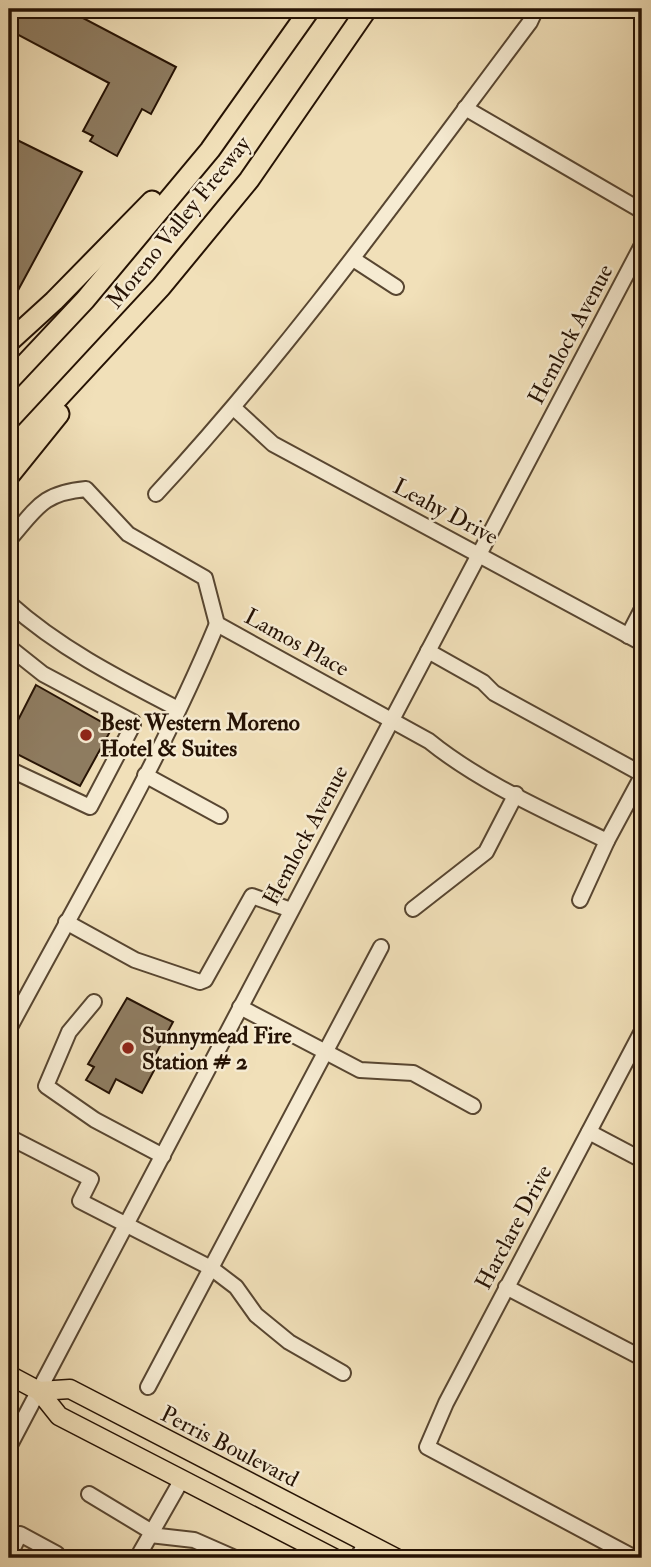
<svg xmlns="http://www.w3.org/2000/svg" width="651" height="1567" viewBox="0 0 651 1567" font-family="'IM FELL Double Pica',serif">
<style>
.building{fill:#8f7d62;stroke:#251204;stroke-width:2}
.lines{fill:none;stroke-linecap:round;stroke-linejoin:round}
.minor-casing{stroke:#584631;stroke-width:18}
.major-casing{stroke:#251204;stroke-width:21}
.highway-casing{stroke:#251204;stroke-width:23}
.minor{stroke:#f6ebd2;stroke-width:14}
.major{stroke:#f1e0b9;stroke-width:18}
.highway{stroke:#f1e0b9;stroke-width:19}
.poi-dot{fill:#8f2418;stroke:#f6ebd2;stroke-width:2.5}
.labels{text-anchor:middle;stroke-width:5;stroke-linejoin:round;paint-order:stroke}
.street-label{font-size:23px;fill:#251204;stroke:#f6ebd2}
.poi-label{font-size:23px;font-weight:bold;fill:#251204;stroke:#f6ebd2;text-anchor:start}
</style>
<rect width="100%" height="100%" fill="#f1e0b9"/>
<filter id="stains"><feTurbulence type="fractalNoise" baseFrequency=".00286" numOctaves="4"/><feColorMatrix values="0 0 0 0 .2 0 0 0 0 .09 0 0 0 0 .02 0 0 0 .5 -.17"/></filter>
<radialGradient id="worn" r=".72"><stop offset=".6" stop-color="#630" stop-opacity="0"/><stop offset="1" stop-color="#630" stop-opacity=".3"/></radialGradient>
<!-- building -->
<g class="building">
<path d="M9,9H66L176,67L151,114L142,109L117,156L90,141L93,136L83,131L109,83L9,30Z"/>
<path d="M9,136L82,172L9,307Z"/>
<path d="M36,685L112,728L80,786L9,750V728L13,730Z"/>
<path d="M127,998L173,1022L153,1059L158,1063L142,1093L116,1079L109,1093L86,1080L94,1067L88,1064Z"/>
</g>
<g class="lines">
<defs>
<g id="minor">
<path d="M465,108L642,211"/>
<path d="M353,259L396,287"/>
<path d="M235,409L273,444L642,643"/>
<path d="M156,494C293,346 409,183 530,22L536,9"/>
<path d="M9,540C37,508 42,493 86,489L128,534L205,578L217,624L429,741C481,783 546,811 607,841L642,776"/>
<path d="M9,603C59,648 118,678 178,709"/>
<path d="M628,636L642,609"/>
<path d="M9,647L43,674L133,722V725L90,807L9,769"/>
<path d="M428,651L483,682L494,693L642,774"/>
<path d="M145,775L220,816"/>
<path d="M580,900L607,841"/>
<path d="M413,909L486,852L516,794"/>
<path d="M66,922L135,960L200,982L205,980L252,896L291,910"/>
<path d="M94,1002L69,1032L46,1086L95,1120L163,1156"/>
<path d="M240,1007L360,1070L413,1073L473,1106"/>
<path d="M9,1029C80,896 159,764 217,624"/>
<path d="M589,1132L642,1160"/>
<path d="M9,1137L91,1179L80,1201L211,1268L236,1287L256,1315L289,1342L343,1373"/>
<path d="M506,1287L642,1358"/>
<path d="M148,1387L381,947"/>
<path d="M9,1447L642,245"/>
<path d="M89,1494L152,1532"/>
<path d="M150,1535L194,1540L235,1558"/>
<path d="M9,1556L20,1534L57,1554"/>
<path d="M149,1558L140,1553L181,1481"/>
<path d="M357,1558L366,1543"/>
<path d="M635,1558L427,1447L446,1403L642,1031"/>
</g>
<g id="major">
<path d="M9,1375L39,1391L59,1416L334,1558"/>
<path d="M39,1391L70,1389L396,1558"/>
</g>
<g id="highway">
<path d="M9,342L54,301L152,201"/>
<path d="M9,381L85,300L210,150L310,9"/>
<path d="M9,451L161,287L249,180L367,9"/>
<path d="M9,476L59,414"/>
</g>
</defs>
<!-- minor casing -->
<use href="#minor" class="minor-casing"/>
<!-- major casing -->
<use href="#major" class="major-casing"/>
<!-- highway casing -->
<use href="#highway" class="highway-casing"/>
<!-- minor -->
<use href="#minor" class="minor"/>
<!-- major -->
<use href="#major" class="major"/>
<!-- highway -->
<use href="#highway" class="highway"/>
</g>
<!-- markers -->
<g class="poi-dot">
<circle cx="86" cy="735" r="7"/>
<circle cx="128" cy="1048" r="7"/>
</g>
<g class="labels">
<!-- street labels -->
<g class="street-label">
<text transform="translate(178 222) rotate(-51)" y="8">Moreno Valley Freeway</text>
<text transform="translate(570 334) rotate(-62)" y="8">Hemlock Avenue</text>
<text transform="translate(446 511) rotate(28)" y="8">Leahy Drive</text>
<text transform="translate(297 642) rotate(29)" y="8">Lamos Place</text>
<text transform="translate(305 835) rotate(-62)" y="8">Hemlock Avenue</text>
<text transform="translate(513 1227) rotate(-62)" y="8">Harclare Drive</text>
<text transform="translate(230 1446) rotate(27)" y="8">Perris Boulevard</text>
</g>
<!-- poi labels -->
<g class="poi-label">
<text x="100" y="730">Best Western Moreno<tspan x="100" dy="26">Hotel &amp; Suites</tspan></text>
<text x="142" y="1043">Sunnymead Fire<tspan x="142" dy="26">Station # 2</tspan></text>
</g>
</g>
<!-- margin -->
<rect width="651" height="1567" fill="none" stroke="#f1e0b9" stroke-width="35"/>
<rect x="10" y="10" width="630" height="1546" fill="none" stroke="#251204" stroke-width="3.5"/>
<rect x="18" y="18" width="616" height="1532" fill="none" stroke="#251204" stroke-width="2"/>
<rect width="100%" height="100%" filter="url(#stains)"/>
<rect width="100%" height="100%" fill="url(#worn)"/>
</svg>
